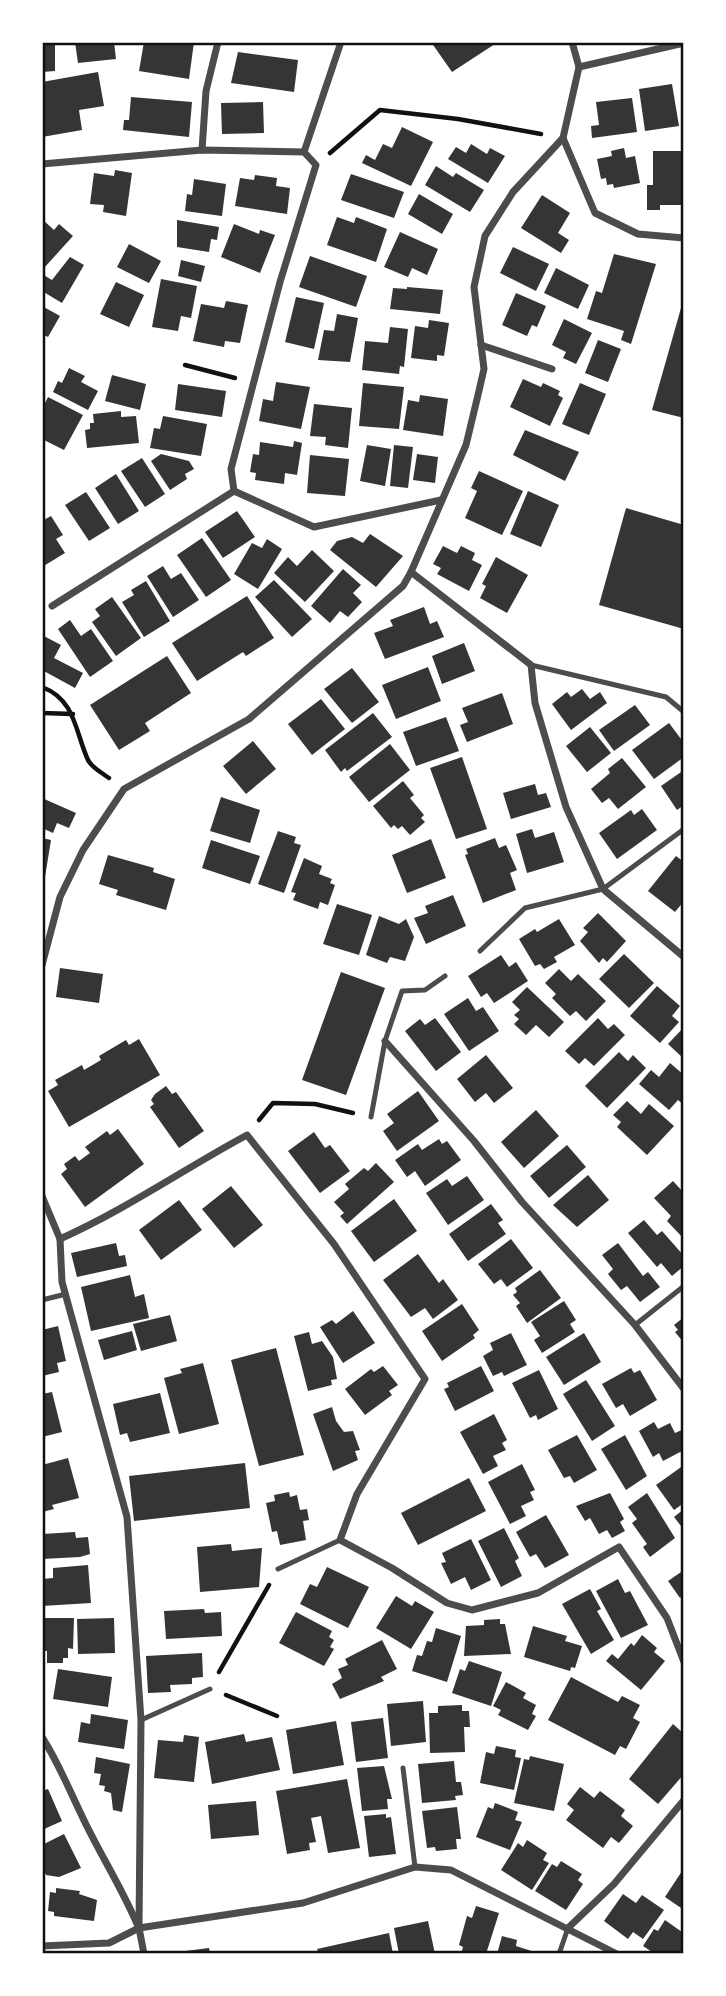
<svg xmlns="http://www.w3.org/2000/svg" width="726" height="1996" viewBox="0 0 726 1996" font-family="Quicksand,sans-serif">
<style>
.building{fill:#353535}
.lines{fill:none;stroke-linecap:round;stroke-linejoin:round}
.path{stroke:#111;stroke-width:4.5}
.service{stroke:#4c4c4c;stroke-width:5}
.minor{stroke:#4c4c4c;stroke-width:7}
.neatline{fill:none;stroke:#111;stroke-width:2.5}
</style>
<rect width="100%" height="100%" fill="#fff"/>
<!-- building -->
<g class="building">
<path d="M42,42H55V71L42,72Z"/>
<path d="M75,42H114L116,59L78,63Z"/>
<path d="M144,42H194L189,79L139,71Z"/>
<path d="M431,42H498L452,72Z"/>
<path d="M238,52L298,60L294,92L231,83Z"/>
<path d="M98,72L104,106L79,110L82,130L42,137V82Z"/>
<path d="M672,84L679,126L645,131L639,89Z"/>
<path d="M131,97L192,102L189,137L123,130L124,120H129Z"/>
<path d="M632,98L637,132L592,138L591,126L599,125L596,102Z"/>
<path d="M263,102L264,133L222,134L221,103Z"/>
<path d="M402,127L433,142L411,186L362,163L366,155L375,160L383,144L392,148Z"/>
<path d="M471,144L487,154L490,148L505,156L488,183L448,159L456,147L466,153Z"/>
<path d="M624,148L626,158L635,156L640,183L614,188L613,184L607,185L606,178L601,179L597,159L612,156L611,151Z"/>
<path d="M653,151H684V205H660V210H647V185H653Z"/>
<path d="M436,166L453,177L456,173L484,190L470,212L425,185Z"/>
<path d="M115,170L132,173L126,216L103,212L104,205L90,204L94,173L114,176Z"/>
<path d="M351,174L404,192L394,218L341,200Z"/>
<path d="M255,175L277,178L276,186L290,188L287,214L235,206L240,178L254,180Z"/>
<path d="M194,179L226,184L222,216L185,211L187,194L192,195Z"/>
<path d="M419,194L453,214L442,234L408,214Z"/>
<path d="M542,195L570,213L558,233L569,240L561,253L521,228Z"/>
<path d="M337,217L354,223L356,217L387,229L376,262L327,245Z"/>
<path d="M42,219L54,230L59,224L73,236L44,268Z"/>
<path d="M177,220L219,227L217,240L211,239L209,252L177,247Z"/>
<path d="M234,224L259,234L260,230L275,235L260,273L221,257Z"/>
<path d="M400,232L438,249L427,275L412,268L408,277L384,267Z"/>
<path d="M129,244L161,261L149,283L117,267Z"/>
<path d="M513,247L549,264L536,291L500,273Z"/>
<path d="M614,254L656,264L631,344L621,340L624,331L587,319L596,291L602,293Z"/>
<path d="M310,256L367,276L356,307L299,287Z"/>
<path d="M70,257L84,265L62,303L42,291V274L52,280Z"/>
<path d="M181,260L205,266L201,282L178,276Z"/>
<path d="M556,268L589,285L578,309L544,293Z"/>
<path d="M161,279L197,286L191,318L181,316L178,331L152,327Z"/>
<path d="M116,282L144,295L129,327L100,314Z"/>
<path d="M407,287L443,290L440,314L390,309L393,288L407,289Z"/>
<path d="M516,293L546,306L537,327L532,325L527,336L502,325Z"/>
<path d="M296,297L324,303L314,349L285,342Z"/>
<path d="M226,301L248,305L240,343L225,341L224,347L193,341L201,304L224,308Z"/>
<path d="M683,301H684V418L652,410Z"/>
<path d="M42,306L60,316L48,337L42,334Z"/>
<path d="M337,314L358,318L350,362L318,360L324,330L334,331Z"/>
<path d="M564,319L592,333L576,364L563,358L566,352L552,345Z"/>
<path d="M429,320L449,323L444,356L437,355V361L411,358L415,326L428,328Z"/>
<path d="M390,327L408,329L404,367L400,366L399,374L362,370L365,341L388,343Z"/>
<path d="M598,340L621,349L608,382L585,373Z"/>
<path d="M69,368L85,376L81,382L98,391L88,410L53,392L58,381L62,383Z"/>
<path d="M112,375L146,384L140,410L105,401Z"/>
<path d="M523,379L541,387L543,383L560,391L558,395L563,398L550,426L510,407Z"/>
<path d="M276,382L310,387L301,429L259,421L263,399L273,401Z"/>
<path d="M363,383L404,387L399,429L359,426Z"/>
<path d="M580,383L606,394L589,435L562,424Z"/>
<path d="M178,384L226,391L222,417L175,410Z"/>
<path d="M420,395L448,399L443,436L403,430L408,400L419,402Z"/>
<path d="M48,397L83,415L64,450L42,439V409Z"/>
<path d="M314,404L352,408L348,448L325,445L326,437L310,436Z"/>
<path d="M121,411V417L136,416L139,443L87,448L85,430L90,429V423H94L93,414Z"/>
<path d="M163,416L207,424L201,456L150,448L154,428L160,429Z"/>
<path d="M525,430L579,452L565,481L513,455Z"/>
<path d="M294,441L302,443L297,475L285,473L284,484L255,480L256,473L250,472L253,454L259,455L260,442L293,447Z"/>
<path d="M367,445L391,449L385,486L360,481Z"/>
<path d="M394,445L413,447L408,488L390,486Z"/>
<path d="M161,454L189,461L194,469L185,474L187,479L170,490L151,461Z"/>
<path d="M417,454L438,457L435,483L413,480Z"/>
<path d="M310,455L349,459L345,496L307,493Z"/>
<path d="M142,458L165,494L145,507L121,471Z"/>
<path d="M479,471L523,491L502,535L465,518L477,491L471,488Z"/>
<path d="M116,474L139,511L118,524L95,488Z"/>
<path d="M528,491L559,505L541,547L510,534Z"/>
<path d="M86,492L110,528L89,541L65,505Z"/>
<path d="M626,508L684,525V629L599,605Z"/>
<path d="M237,511L255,537L223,558L205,532Z"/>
<path d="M51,516L63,535L56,539L65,553L42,567V521Z"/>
<path d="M370,534L403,556L376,587L330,550L337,541L352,537L363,543Z"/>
<path d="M202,538L231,580L206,597L177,555Z"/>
<path d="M267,539L282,549L258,589L234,574L252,543L262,548Z"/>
<path d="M443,546L457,553L461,546L475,553L472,560L482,565L469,591L437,574L441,568L433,564Z"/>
<path d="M312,550L334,571L305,602L274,573L288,557L297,566Z"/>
<path d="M496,557L528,575L507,613L480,598L486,586L482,584Z"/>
<path d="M163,566L171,579L181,573L199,600L173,617L147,576Z"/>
<path d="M343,569L361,585L353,593L362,602L348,617L340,611L330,623L311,606Z"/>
<path d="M274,580L312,619L292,637L255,597Z"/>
<path d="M146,581L170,621L144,637L122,602L134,595L131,590Z"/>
<path d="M247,596L274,638L246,656L243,652L197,681L172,643Z"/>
<path d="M112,597L141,638L116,656L92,622L100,616L95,609Z"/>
<path d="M424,607L430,624L437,621L444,637L385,659L374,633L393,626L390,620Z"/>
<path d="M70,620L81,636L91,629L113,661L90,677L58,629Z"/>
<path d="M42,635L61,645L54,658L83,673L75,688L42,670Z"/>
<path d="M464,643L475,671L442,684L432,656Z"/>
<path d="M167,656L191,693L145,723L150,731L119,750L90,705Z"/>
<path d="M428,667L441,701L396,719L382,685Z"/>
<path d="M352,668L379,702L352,723L324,689Z"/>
<path d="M582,689L590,699L600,692L607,703L571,730L552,704L567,692L571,697Z"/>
<path d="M502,693L513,724L467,742L460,725L468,722L462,708Z"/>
<path d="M321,699L345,729L312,755L288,724Z"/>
<path d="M635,705L650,725L614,751L599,730Z"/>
<path d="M373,713L392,737L347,771L345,768L341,772L325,750Z"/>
<path d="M446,717L459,751L416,766L403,732Z"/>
<path d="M669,723L684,743V757L654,779L632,750Z"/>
<path d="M590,727L611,753L587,772L566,746Z"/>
<path d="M253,741L276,769L246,794L223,766Z"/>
<path d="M390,744L410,770L369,802L349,777Z"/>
<path d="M462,757L487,829L456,839L430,768Z"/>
<path d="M622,758L646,787L618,809L609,798L602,803L591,789L610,773L608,769Z"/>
<path d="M684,770V805L677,810L661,786Z"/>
<path d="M403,781L414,795L410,798L424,815L421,818L425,822L410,835L402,826L398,829L394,825L391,828L373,806Z"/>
<path d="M535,784L538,795L546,793L551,807L511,819L503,793Z"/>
<path d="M221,797L260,810L250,843L210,831Z"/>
<path d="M42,798L76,813L69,828L57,823L53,833L42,828Z"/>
<path d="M642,809L657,830L617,859L599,833L631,810L634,815Z"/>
<path d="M532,829L535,838L554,832L564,862L527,873L516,834Z"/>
<path d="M278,831L296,837L294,843L301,845L284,893L258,884Z"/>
<path d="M42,838L51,840L45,877H42Z"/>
<path d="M495,838L499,848L506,845L517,870L510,873L516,890L483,903L465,855L468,854L466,849Z"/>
<path d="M431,839L446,878L407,893L392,855Z"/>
<path d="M211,840L260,856L250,884L202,868Z"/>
<path d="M108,855L154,868L153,872L175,879L166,910L116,895L118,890L99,884Z"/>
<path d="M676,856L684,862V901L675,912L648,891Z"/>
<path d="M304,858L322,866L319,874L332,879L330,883L335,885L328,905L320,902L318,909L293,900L296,893L291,892Z"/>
<path d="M453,895L466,926L426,944L414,918L428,913L425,906Z"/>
<path d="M337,904L372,915L359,955L323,944Z"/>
<path d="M598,913L626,941L607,962L603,958L599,963L580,941L588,932L583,928Z"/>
<path d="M379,916L399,924L406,919L414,937L405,961L390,957L387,963L366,955Z"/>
<path d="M559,919L575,945L554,957L557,962L544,969L540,964L535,966L519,939L535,929L537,932Z"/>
<path d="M624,954L654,983L629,1008L599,979Z"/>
<path d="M501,955L509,967L516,962L528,981L494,1003L487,993L481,997L468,976Z"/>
<path d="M60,968L103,974L99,1003L56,997Z"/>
<path d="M559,969L571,981L578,974L606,1001L586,1021L576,1011L570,1016L552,998L556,994L545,983Z"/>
<path d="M341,972L385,988L346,1095L302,1080Z"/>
<path d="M657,986L680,1006L672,1016L679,1022L660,1043L630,1016Z"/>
<path d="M527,987L564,1022L549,1037L536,1025L526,1035L514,1024L519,1019L514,1015L520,1010L512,1002Z"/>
<path d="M468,998L476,1011L483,1007L499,1031L469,1051L444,1014Z"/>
<path d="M435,1018L461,1052L436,1071L405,1031L420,1019L425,1025Z"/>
<path d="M598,1018L608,1029L614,1024L625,1035L594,1066L585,1058L579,1064L565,1051Z"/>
<path d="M684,1027V1059L668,1044Z"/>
<path d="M139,1039L160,1075L69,1127L48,1091L58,1085L55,1080L82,1065L84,1070L101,1060L99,1056L126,1040L129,1045Z"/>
<path d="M619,1052L628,1061L633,1055L646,1068L607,1108L585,1086Z"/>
<path d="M486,1055L513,1088L494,1103L486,1093L475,1102L457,1079Z"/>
<path d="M670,1063L684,1075V1105L678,1100L669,1110L639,1084L651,1070L659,1077Z"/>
<path d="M166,1086L172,1094L176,1092L204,1131L179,1148L150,1107L154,1104L151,1100L155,1094Z"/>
<path d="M418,1091L439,1121L397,1151L383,1131L394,1123L387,1114Z"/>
<path d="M627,1101L641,1114L649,1104L674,1126L647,1155L617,1127L621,1122L613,1115Z"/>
<path d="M536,1110L559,1136L524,1168L501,1142Z"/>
<path d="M118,1129L144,1164L85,1207L61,1174L67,1169L64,1164L75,1156L79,1161L90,1153L85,1147L107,1131L110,1135Z"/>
<path d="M314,1132L325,1148L330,1145L350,1171L320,1193L288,1151Z"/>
<path d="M439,1139L442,1144L447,1141L461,1160L425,1186L415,1171L407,1177L395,1160L418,1144L422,1150Z"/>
<path d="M567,1145L586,1167L549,1198L530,1176Z"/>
<path d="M376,1163L394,1182L347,1224L340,1216L344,1213L334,1202L349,1189L345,1184L364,1168L368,1171Z"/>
<path d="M588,1175L609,1200L577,1227L553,1205Z"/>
<path d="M467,1176L484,1200L448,1225L426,1193L447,1179L452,1186Z"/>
<path d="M673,1181L684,1193V1239L667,1221L671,1216L654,1198Z"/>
<path d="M231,1186L263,1225L234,1248L202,1209Z"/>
<path d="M394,1199L417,1231L374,1262L351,1231Z"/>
<path d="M179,1200L202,1230L161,1260L139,1230Z"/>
<path d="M491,1204L503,1220L498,1223L506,1234L468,1261L449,1234Z"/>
<path d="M644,1220L657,1235L662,1231L684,1256V1266L672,1276L661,1263L657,1267L628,1233Z"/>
<path d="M511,1239L533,1268L507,1287L501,1279L494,1284L478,1264Z"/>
<path d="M116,1243L119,1256L125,1255L127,1266L77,1277L71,1253Z"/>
<path d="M618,1243L643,1276L648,1272L660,1287L640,1302L627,1286L621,1290L608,1274L613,1269L602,1255Z"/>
<path d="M418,1254L439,1283L443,1279L458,1300L433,1319L425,1308L411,1317L383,1280Z"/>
<path d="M540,1270L561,1298L527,1323L516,1306L520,1303L513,1295L517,1292L515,1288Z"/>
<path d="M130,1275L135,1297L144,1294L149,1318L91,1331L81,1287Z"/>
<path d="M564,1301L576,1320L570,1324L575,1332L542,1353L534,1340L540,1336L531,1322Z"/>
<path d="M462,1304L479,1330L473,1335L475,1338L442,1361L422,1331Z"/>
<path d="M353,1311L375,1343L343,1363L320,1327L332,1320L336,1324Z"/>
<path d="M170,1315L177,1341L141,1351L133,1324Z"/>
<path d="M684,1317V1343L675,1332L678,1330L674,1325Z"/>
<path d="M58,1326L66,1361L57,1363L59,1372L42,1376V1330Z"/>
<path d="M132,1331L137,1350L104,1360L98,1340Z"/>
<path d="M309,1332L312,1344L322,1341L333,1357L337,1379L331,1380L332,1385L308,1391L294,1336Z"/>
<path d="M511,1333L527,1365L504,1376L502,1372L493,1376L483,1356L493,1350L490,1343Z"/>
<path d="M584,1333L601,1362L564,1385L546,1357Z"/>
<path d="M276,1348L304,1455L259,1466L231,1360Z"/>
<path d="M203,1363L219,1424L179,1434L164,1378L182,1373L180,1369Z"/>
<path d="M383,1366L398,1385L389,1391L392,1395L365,1415L345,1389L371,1369L374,1372Z"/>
<path d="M481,1366L494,1391L455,1411L444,1389L449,1387L447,1383Z"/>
<path d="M631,1368L634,1373L640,1370L657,1400L630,1416L623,1404L616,1408L602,1384Z"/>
<path d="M539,1370L558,1409L538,1420L536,1415L530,1418L512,1383Z"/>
<path d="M586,1380L615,1426L592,1441L563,1394Z"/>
<path d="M52,1392L62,1432L42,1437V1394Z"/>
<path d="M160,1393L170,1433L130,1442L127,1433L120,1435L113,1404Z"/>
<path d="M332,1407L336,1421L344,1432L353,1431L360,1450L355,1451L358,1460L333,1471L313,1414Z"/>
<path d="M494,1414L507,1440L502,1443L506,1450L493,1456L498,1466L483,1474L460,1432Z"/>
<path d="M654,1422L658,1429L670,1423L675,1433L684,1429V1450L663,1461L659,1453L653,1457L639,1431Z"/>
<path d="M577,1435L597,1470L574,1483L570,1476L564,1478L548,1450Z"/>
<path d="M625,1435L647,1476L626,1490L601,1449Z"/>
<path d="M68,1458L79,1498L52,1505L54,1509L42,1512V1465Z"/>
<path d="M245,1463L250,1508L134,1521L129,1476Z"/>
<path d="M522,1464L535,1490L530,1492L534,1500L521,1506L526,1516L510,1524L488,1482Z"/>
<path d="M684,1465V1503L674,1510L656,1485Z"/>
<path d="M469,1478L486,1511L418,1545L401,1513Z"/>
<path d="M289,1492L290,1497L297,1495L300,1510L307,1509L309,1520L303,1521L306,1540L280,1545L277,1531L272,1532L266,1503L275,1501L274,1495Z"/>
<path d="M610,1493L624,1519L620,1522L625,1531L612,1538L607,1530L599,1534L590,1518L585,1521L576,1506Z"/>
<path d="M647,1493L675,1538L650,1557L643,1547L647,1544L632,1523L637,1519L628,1507Z"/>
<path d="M684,1509V1530L674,1517Z"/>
<path d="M546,1515L569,1555L545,1568L536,1554L530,1557L516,1532Z"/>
<path d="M504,1528L519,1558L515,1561L522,1576L501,1587L478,1541Z"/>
<path d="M75,1532L76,1538L88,1537L90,1554L80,1557L42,1559V1534Z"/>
<path d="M471,1539L491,1580L471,1590L465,1577L451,1584L441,1563L446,1562L442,1553Z"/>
<path d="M231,1544L232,1551L262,1548L259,1587L200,1592L197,1547Z"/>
<path d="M88,1565L91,1603L42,1606V1579L53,1578V1568Z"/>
<path d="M327,1567L369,1587L348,1628L300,1604L310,1584L317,1587Z"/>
<path d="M684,1570V1595L680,1598L668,1581Z"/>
<path d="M618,1579L625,1593L630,1591L648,1625L621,1638L596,1591Z"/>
<path d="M590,1589L601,1609L597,1611L614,1640L591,1654L562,1604Z"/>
<path d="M396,1596L412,1606L415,1601L434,1612L411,1649L376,1628Z"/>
<path d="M204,1609L205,1613L221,1612L222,1636L166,1639L164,1611Z"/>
<path d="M296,1612L332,1631L329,1637L334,1640L330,1647L334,1649L324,1666L279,1643Z"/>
<path d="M42,1618H74L73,1649L68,1648V1658H63V1663H47V1651H42Z"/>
<path d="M114,1618L115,1653L78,1654L77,1619Z"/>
<path d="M500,1619V1624H505L511,1654L464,1656L466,1626L484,1625V1620Z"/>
<path d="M533,1626L567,1636L565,1641L582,1646L575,1668L571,1667L570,1671L524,1657Z"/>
<path d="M436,1628L461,1636L447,1682L412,1671L417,1655L422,1656L427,1641L432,1642Z"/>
<path d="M642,1635L657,1648L654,1652L665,1661L641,1690L606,1661L612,1654L618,1659L631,1643L634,1646Z"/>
<path d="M382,1640L397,1669L381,1677L384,1681L340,1699L332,1684L342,1678L338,1669L348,1665L345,1659Z"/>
<path d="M202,1653L203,1677L192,1678V1684L170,1685L171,1692L148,1693L146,1656Z"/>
<path d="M469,1661L502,1672L491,1706L452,1693L460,1669L465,1671Z"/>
<path d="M58,1669L112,1677L108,1707L53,1699Z"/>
<path d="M571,1677L618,1702L622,1696L640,1705L633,1718L640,1722L626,1749L620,1746L615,1755L548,1720Z"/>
<path d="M506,1682L526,1693L523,1698L536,1705L532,1714L536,1716L528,1730L498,1715L501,1710L493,1706Z"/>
<path d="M423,1701L426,1742L391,1746L387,1704Z"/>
<path d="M462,1705V1711H469L470,1727H464L465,1752L430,1753L429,1713H438V1706Z"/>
<path d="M91,1714L128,1720L124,1749L78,1742L81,1722L90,1724Z"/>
<path d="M383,1718L388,1758L356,1762L351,1722Z"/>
<path d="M336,1721L344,1765L293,1774L286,1730Z"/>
<path d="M673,1724L684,1734V1774L658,1804L629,1779Z"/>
<path d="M244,1734L246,1742L272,1737L280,1770L212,1784L205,1742Z"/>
<path d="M184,1735L199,1737L194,1782L154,1778L158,1740L183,1742Z"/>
<path d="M496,1746L516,1750L515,1757L521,1758L514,1790L480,1783L486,1752L494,1754Z"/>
<path d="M530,1756L564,1764L554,1811L514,1803L524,1759L529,1760Z"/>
<path d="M96,1757L130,1764L122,1812L113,1810L111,1793L104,1791L105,1786L99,1785L101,1774L94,1773Z"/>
<path d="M454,1761L456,1782H461L463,1795L455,1796L456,1800L422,1803L418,1764Z"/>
<path d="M384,1766L392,1799H387L388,1809L362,1811L357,1768Z"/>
<path d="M347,1779L360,1848L328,1853L321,1816L311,1818L316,1842L309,1843L310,1850L287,1854L276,1791Z"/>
<path d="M580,1787L594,1798L600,1791L625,1810L621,1816L633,1826L619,1843L611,1837L603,1848L566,1820L574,1810L567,1804Z"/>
<path d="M48,1789L62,1821L42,1830V1791Z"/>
<path d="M256,1801L259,1835L211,1839L208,1805Z"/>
<path d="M495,1803L518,1812L515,1820L522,1822L510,1850L476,1837L488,1807L493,1809Z"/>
<path d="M457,1807L461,1839H456L457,1849L436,1851L435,1847L427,1848L422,1811Z"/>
<path d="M386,1814V1818L391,1817L396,1854L369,1857L364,1816Z"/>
<path d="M64,1834L81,1868L59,1877L46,1875L42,1866V1845Z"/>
<path d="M527,1840L547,1853L543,1860L549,1863L532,1890L501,1870L518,1843L523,1847Z"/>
<path d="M561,1861L582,1874L578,1880L583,1884L566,1910L535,1891L552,1864L557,1867Z"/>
<path d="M684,1868V1910L665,1897Z"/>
<path d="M56,1888L80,1891L79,1894L97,1900L94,1921L54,1916V1912L48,1911L50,1892L56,1893Z"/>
<path d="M623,1894L636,1903L642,1895L664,1910L643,1939L633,1932L628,1939L604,1921Z"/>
<path d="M476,1906L499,1913L486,1954H461L463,1947L459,1945L467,1916L472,1918Z"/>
<path d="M665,1920L682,1932V1954H655L643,1946L654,1929L658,1931Z"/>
<path d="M428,1921L435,1954H399L394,1928Z"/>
<path d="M389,1933L393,1954H319L317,1949Z"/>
<path d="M502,1936L517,1940L516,1946L541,1954H497Z"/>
<path d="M209,1948L210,1954H177V1952Z"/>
</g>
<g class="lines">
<!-- path -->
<g class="path">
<path d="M330,153L380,110L458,119L541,134"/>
<path d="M185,365L235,378"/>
<path d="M42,687C76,700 75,732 88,760C91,767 102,773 109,778"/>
<path d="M42,713L73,714"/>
<path d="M259,1120L273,1103L315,1104L353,1113"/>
<path d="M219,1672L269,1585"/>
<path d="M226,1695L277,1716"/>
</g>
<!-- service -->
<g class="service">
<path d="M531,665L666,697L684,712"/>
<path d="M480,951L525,908L603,889L684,829"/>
<path d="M371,1117L385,1041L402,991L425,990L445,976"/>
<path d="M42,1300L66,1294"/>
<path d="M635,1325L684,1286"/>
<path d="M278,1569L340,1540"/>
<path d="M141,1720L210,1689"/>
<path d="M403,1768L415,1867"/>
<path d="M559,1954L568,1928"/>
</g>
<!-- minor -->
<g class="minor">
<path d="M579,67L684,43"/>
<path d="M563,138L595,213L638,234L684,238"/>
<path d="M202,150L206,91L218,42"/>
<path d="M304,152L341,42"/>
<path d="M42,164L202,150L304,152L316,165L280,282L231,469L234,491"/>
<path d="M481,345L552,369"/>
<path d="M411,572L531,665L535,703L566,807L603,889L684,957"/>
<path d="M52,606L234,491L314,527L441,500"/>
<path d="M42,965L60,897L83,850L124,789L249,719L403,586L411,572L466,445L478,395L484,369L474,287L485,236L513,192L563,138L579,67L572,42"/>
<path d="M385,1041L474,1141L522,1202L635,1325L684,1389"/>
<path d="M42,1196L60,1239L62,1282L127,1517L141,1720L139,1928L144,1954"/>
<path d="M60,1239C125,1210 184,1169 247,1135L334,1244L425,1379L357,1494L340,1540L392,1568L447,1603L472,1610L538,1593L619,1547L667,1618L684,1662"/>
<path d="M42,1737C58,1762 68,1787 81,1814C98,1851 121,1886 137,1924"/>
<path d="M568,1928L614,1884L684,1800"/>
<path d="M42,1946L109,1943L139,1928L303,1903L415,1867L451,1870L617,1954"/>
</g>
</g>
<!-- border -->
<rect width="726" height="1996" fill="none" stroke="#ffffff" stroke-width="88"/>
<rect x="44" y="44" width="638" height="1908" class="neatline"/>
</svg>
